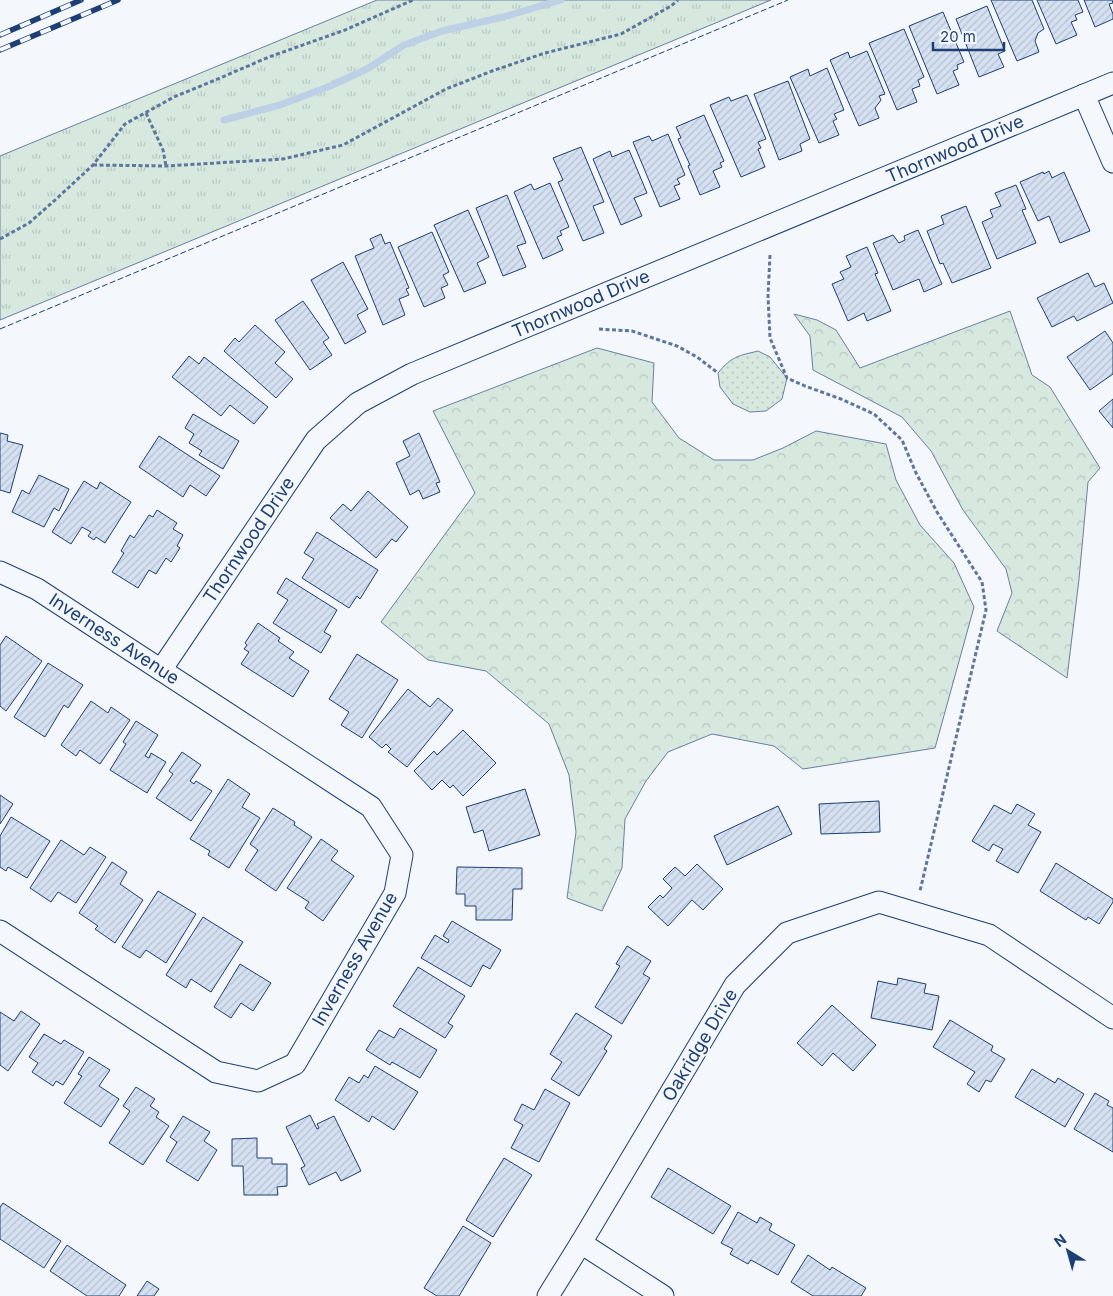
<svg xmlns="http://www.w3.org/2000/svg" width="1113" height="1296" viewBox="0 0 1113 1296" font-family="Inter,sans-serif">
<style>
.grass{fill:url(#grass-tufts);stroke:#687fa3}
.forest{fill:url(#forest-crowns);stroke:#687fa3}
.park{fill:url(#park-dots);stroke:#687fa3}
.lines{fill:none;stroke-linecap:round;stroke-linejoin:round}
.stream{stroke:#bed0e5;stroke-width:7}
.building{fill:url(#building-hatch);stroke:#1d3f73}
.minor-casing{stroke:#1d3f73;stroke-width:23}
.path{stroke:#5e769c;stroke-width:3;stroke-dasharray:4 2.5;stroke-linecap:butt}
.minor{stroke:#f4f7fb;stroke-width:21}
.rail-casing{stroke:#1d3f73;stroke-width:5.5}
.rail{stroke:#f4f7fb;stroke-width:4;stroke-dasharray:11;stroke-linecap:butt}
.fence{stroke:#1d3f73;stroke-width:1;stroke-dasharray:6 2.5;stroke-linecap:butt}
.labels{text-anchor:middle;stroke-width:4;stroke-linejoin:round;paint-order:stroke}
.street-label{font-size:18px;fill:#1d3f73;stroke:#f4f7fb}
</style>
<defs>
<pattern id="grass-tufts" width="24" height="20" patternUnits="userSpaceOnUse" patternTransform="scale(1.25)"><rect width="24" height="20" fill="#d7e8df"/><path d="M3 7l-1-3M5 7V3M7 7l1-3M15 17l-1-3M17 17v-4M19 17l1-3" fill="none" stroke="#b8c8c3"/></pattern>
<pattern id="forest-crowns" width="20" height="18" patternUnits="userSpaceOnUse" patternTransform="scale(1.25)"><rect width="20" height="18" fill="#d7e8df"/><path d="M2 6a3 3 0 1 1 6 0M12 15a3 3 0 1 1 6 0" fill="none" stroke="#b8c8c3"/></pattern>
<pattern id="park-dots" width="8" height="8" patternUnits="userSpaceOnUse" patternTransform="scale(1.25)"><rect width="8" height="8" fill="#d7e8df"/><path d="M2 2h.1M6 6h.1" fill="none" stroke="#b8c8c3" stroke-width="1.8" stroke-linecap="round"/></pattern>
<pattern id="building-hatch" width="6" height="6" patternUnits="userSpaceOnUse" patternTransform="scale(1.25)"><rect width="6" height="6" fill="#d5e0f0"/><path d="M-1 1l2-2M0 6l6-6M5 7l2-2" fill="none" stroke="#b6c1d1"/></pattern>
</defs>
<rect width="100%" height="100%" fill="#f4f7fb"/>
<!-- grass -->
<path class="grass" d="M377,0H771L0,320V156Z"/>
<!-- forest -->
<g class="forest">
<path d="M1010,311L1032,375L1050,387L1100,468L1088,482L1079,579L1067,678L997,631L1012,593L1006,569L963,510L931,451L902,417L813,370L810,336L794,314L817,320L836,330L860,368Z"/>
<path d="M597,348L654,363L652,402L679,438L714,460H753L783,448L816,431L886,444L896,480L920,525L954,563L974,607L935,748L803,769L774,746L712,734L668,752L646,781L625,819L622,868L602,911L567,898L576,832L569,775L549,724L486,671L428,660L381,622L475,493L433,411Z"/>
</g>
<!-- park -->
<path class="park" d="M758,351L770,357L787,378L782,399L766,411L750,412L733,404L720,387L718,373C732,356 738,356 758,351Z"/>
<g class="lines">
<!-- stream -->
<path class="stream" d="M224,120L280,105L328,87L367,69L404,45L442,31L503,17L561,0"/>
</g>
<!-- building -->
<g class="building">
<path d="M991,0H1032L1044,29L1038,33L1035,41L1039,52L1017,61Z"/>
<path d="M1037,0H1078L1083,12L1075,15L1077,20L1071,22L1077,35L1056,44Z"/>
<path d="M1084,0H1112L1113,3L1109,4L1113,14V19L1095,27Z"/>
<path d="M987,6L1005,51L998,54L1004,67L979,77L956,19Z"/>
<path d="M943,12L964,62L957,65L958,69L953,71L959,85L937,94L909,26Z"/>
<path d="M904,29L924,77L918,80L920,86L912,89L917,102L897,110L869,43Z"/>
<path d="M867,51L885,94L879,96L881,100L875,108L879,118L859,126L830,60L848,52L850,58Z"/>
<path d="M827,68L844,110L834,114L837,119L833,121L839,135L819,143L790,77L808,69L810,76Z"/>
<path d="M788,81L810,139L800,144L802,151L779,160L754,94Z"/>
<path d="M747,95L766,139L758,142L761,148L758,149L765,167L741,177L710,105L729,97L731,101Z"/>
<path d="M704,115L724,161L720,163L722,167L713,171L720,187L700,195L688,166L690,165L678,139L681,138L676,127Z"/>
<path d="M668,134L685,175L677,179L680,184L674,186L680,199L660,207L633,142L649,136L652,141Z"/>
<path d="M581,147L604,202L593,206L604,233L583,241L558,182L563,180L553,158Z"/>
<path d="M629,150L647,193L634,198L642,216L621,225L593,159L610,151L612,157Z"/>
<path d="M1049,171L1052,178L1064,172L1090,231L1060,243L1049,216L1038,221L1020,182L1043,172L1044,174Z"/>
<path d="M550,183L569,227L560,231L562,235L557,237L563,250L543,259L514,192L531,184L534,190Z"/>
<path d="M1016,185L1026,209L1022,210L1036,243L997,259L982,222L993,217L990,210L1001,206L995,193Z"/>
<path d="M507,195L526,243L517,246L526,267L503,276L476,208Z"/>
<path d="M966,206L991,268L952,283L943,263L940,264L927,231L944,224L941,216Z"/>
<path d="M468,210L489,257L477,263L486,283L464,292L434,225Z"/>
<path d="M918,230L942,284L924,292L919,279L893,290L873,243L893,235L899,243L905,240L904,236Z"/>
<path d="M432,232L449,272L443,275L448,285L441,288L445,298L424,307L398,247Z"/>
<path d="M381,234L385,244L390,242L409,288L406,289L409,295L399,299L405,315L383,325L355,256L374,248L370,239Z"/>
<path d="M867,247L878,273L875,274L891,311L867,321L864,313L848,321L832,284L844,279L840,272L851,267L846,256Z"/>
<path d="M343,262L368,309L357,315L366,332L345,344L311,280Z"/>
<path d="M1088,273L1095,287L1104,283L1113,303L1077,321L1074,316L1052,327L1037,298Z"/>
<path d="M303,301L329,338L323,342L332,355L310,370L275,320Z"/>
<path d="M255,325L285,352L275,363L293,379L276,398L224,351L235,338L239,342Z"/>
<path d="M1105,331L1113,343V374L1090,390L1067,357Z"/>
<path d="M189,356L199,364L204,357L268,407L254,424L230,405L221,416L172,377Z"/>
<path d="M1113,399V428L1099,411Z"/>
<path d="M193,414L239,441L223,469L199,455L202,451L189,443L194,434L185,428Z"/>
<path d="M0,433L8,435L7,441L23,445L10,493L0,490Z"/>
<path d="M419,433L440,482L436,483L440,492L423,499L419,490L410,495L396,463L410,456L403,441Z"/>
<path d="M159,436L220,476L206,496L190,485L183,497L139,467Z"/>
<path d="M39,475L69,489L59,511L54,508L44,527L12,512L22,490L29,494Z"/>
<path d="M84,481L97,489L100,482L131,502L105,543L96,537L94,540L88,536L91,532L82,527L71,544L52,532Z"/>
<path d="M368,491L408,527L396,542L392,539L376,558L330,518L343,504L351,511Z"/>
<path d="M157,510L177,523L173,529L183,535L177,546L180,548L171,562L166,558L156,574L149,570L138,588L112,572L124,553L121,551L130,535L134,538L149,515L153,517Z"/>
<path d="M317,532L378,570L360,599L357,596L349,608L302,578L314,559L304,553Z"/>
<path d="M286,578L337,610L324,632L331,636L321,653L273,623L288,600L277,593Z"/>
<path d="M258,623L280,638L278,641L294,652L289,658L309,671L293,697L241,664L249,652L244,649L247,645L245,643Z"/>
<path d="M6,636L42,661L6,711L0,706V645Z"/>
<path d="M357,654L398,680L362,738L341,725L349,712L329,699Z"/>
<path d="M48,663L83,685L68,708L64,705L45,737L14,717Z"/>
<path d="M408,689L430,707L438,698L453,710L407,767L388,752L391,749L386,744L382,748L369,737Z"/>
<path d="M91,701L108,713L111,707L130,720L100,764L80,750L76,756L61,745Z"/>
<path d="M136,721L158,735L145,756L149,758L151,753L166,762L147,793L110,770L126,744L123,742Z"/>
<path d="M463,730L496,763L463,796L453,785L450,788L442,780L432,790L414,771L434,751L437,755Z"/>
<path d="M182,752L201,765L190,781L194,784L196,781L212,791L191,821L156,798L173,774L169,771Z"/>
<path d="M228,779L250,794L242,807L260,818L229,868L208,855L210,851L190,839Z"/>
<path d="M525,789L540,835L489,851L483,830L474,833L466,807Z"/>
<path d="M0,795L13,804L0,824Z"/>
<path d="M879,801L880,832L821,834L819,804Z"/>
<path d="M1017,804L1035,814L1028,825L1041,832L1018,873L996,861L1003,849L993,844L989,851L972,841L994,805L1011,814Z"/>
<path d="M778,806L792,834L727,865L714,836Z"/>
<path d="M273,808L295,822L294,825L312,837L276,891L245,870L258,850L250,844Z"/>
<path d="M11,817L50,841L27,878L8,867L6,871L0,867V836Z"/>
<path d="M321,839L338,851L331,860L354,876L323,921L305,908L309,902L287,888Z"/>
<path d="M61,840L84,855L90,847L106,857L76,903L58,892L51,902L30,888Z"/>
<path d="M112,862L127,872L120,884L143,900L115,943L95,929L98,926L79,913Z"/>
<path d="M1056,863L1113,899V902L1099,924L1088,917L1086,920L1040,891Z"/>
<path d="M697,864L723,889L703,910L692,900L668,926L648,907L660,895L663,898L672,888L663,879L675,867L685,876Z"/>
<path d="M457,867L522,868V889H513L512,920H476V906H465V894H456Z"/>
<path d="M158,891L196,914L166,963L146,950L140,958L122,947Z"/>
<path d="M203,917L243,942L211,992L191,979L186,988L166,975Z"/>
<path d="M452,921L501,950L490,969L483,965L471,987L421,958L435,935L448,943L449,940L443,936Z"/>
<path d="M627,946L651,961L643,974L650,978L622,1024L595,1007L620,966L616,964Z"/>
<path d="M240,964L271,983L253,1011L241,1003L231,1018L214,1007Z"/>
<path d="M418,967L465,996L448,1023L453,1026L445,1038L393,1006Z"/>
<path d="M898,978L926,984L924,993L939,996L932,1030L871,1018L878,981L897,985Z"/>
<path d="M832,1005L876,1045L853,1071L833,1053L822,1066L797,1043Z"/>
<path d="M21,1011L40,1024L8,1071L0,1065V1012L14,1021Z"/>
<path d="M576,1013L612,1036L604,1049L607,1051L579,1096L551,1079L562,1062L550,1054Z"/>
<path d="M950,1020L993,1046L991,1051L1005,1059L991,1082L986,1080L979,1092L967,1084L975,1072L933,1047Z"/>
<path d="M400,1028L437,1050L420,1078L392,1062L390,1065L366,1050L379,1030L394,1038Z"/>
<path d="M44,1034L61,1044L64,1040L84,1052L63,1085L56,1081L53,1086L32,1072L38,1063L29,1057Z"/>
<path d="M89,1057L110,1070L99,1086L119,1099L101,1127L64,1103L82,1076L78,1074Z"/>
<path d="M375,1066L418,1092L394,1130L372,1116L369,1122L335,1100L349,1077L359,1083L364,1075L368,1078Z"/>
<path d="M1032,1069L1055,1083L1058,1078L1084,1094L1065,1127L1015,1097Z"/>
<path d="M136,1087L155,1099L150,1106L159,1112L156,1117L169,1126L143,1165L109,1143L130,1111L123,1106Z"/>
<path d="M545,1089L570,1103L539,1162L511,1148L523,1125L514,1120L522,1104L534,1110Z"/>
<path d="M1095,1093L1109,1101L1107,1105L1113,1108V1152L1074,1129Z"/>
<path d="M310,1115L317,1129L319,1128L317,1124L334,1116L361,1171L341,1181L336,1172L309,1185L301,1168L305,1166L286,1127Z"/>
<path d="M183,1116L210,1132L204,1141L217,1150L198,1181L166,1161L177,1142L170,1137Z"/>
<path d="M257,1138V1158H272V1164H287V1186L277,1187L278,1195H244L243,1166H232V1139Z"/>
<path d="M504,1158L532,1175L493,1237L466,1220Z"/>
<path d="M668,1168L731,1206L713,1234L651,1197Z"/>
<path d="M3,1203L61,1241L44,1268L0,1239V1207Z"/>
<path d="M738,1212L757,1223L760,1217L772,1224L769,1230L795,1245L778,1275L751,1260L748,1264L730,1254L733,1249L721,1243Z"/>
<path d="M463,1226L491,1243L459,1296H437L424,1288Z"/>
<path d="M67,1245L126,1285L119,1296H87L50,1271Z"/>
<path d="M808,1255L830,1270L832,1267L866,1288L861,1296H813L791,1282Z"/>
<path d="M147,1281L159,1289L154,1296H137Z"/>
</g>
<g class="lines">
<defs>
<g id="minor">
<path d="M1084,95L1113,162"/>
<path d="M0,572L37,589L371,807L402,855L395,893L295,1064L258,1081L216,1072L0,931"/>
<path d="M161,670L316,440L358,403L412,374L1113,83"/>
<path d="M581,1243L663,1296"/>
<path d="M548,1296L581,1243L735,985L787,933L879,902L989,935L1113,1018"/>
</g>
</defs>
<!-- minor casing -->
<use href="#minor" class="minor-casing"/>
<!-- path -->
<g class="path">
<path d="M146,113L163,150L166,166"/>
<path d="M93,165L166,166L283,159L343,145L446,89L492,71L545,53L621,34L671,6L678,0"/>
<path d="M0,239L29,223L54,201L93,165L125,124L174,97L220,78L269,57L345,30L413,0"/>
<path d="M770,255L768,296L770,338L787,378L805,386L841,399L874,414L902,440L916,473L937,512L982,582L986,610L920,891"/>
<path d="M599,329L632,331L677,346L697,357L718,373"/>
</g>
<!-- minor -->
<use href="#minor" class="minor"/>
<defs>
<g id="rail">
<path d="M0,35L81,0"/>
<path d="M0,50L118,0"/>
</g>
</defs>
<!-- rail casing -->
<use href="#rail" class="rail-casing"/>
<!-- rail -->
<use href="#rail" class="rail"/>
<!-- fence -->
<path class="fence" d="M0,329L788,0"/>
</g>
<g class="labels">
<!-- street labels -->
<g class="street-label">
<text transform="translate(955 149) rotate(-23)" y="6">Thornwood Drive</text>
<text transform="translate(581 304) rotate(-23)" y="6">Thornwood Drive</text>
<text transform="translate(249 540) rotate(-56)" y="6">Thornwood Drive</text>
<text transform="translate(114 639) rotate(33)" y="6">Inverness Avenue</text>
<text transform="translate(355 959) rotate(-60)" y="6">Inverness Avenue</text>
<text transform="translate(700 1045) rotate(-59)" y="6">Oakridge Drive</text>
</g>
</g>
<!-- north arrow -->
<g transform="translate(1068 1251) rotate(323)" stroke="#f4f7fb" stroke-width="4" paint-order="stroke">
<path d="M0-4L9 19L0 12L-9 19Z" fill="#1d3f73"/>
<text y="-8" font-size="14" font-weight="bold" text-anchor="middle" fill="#1d3f73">N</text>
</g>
<!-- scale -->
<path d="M933 42v8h71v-8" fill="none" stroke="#1d3f73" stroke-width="2.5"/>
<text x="940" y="42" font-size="15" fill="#1d3f73" stroke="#f4f7fb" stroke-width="4" paint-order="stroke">20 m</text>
</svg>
